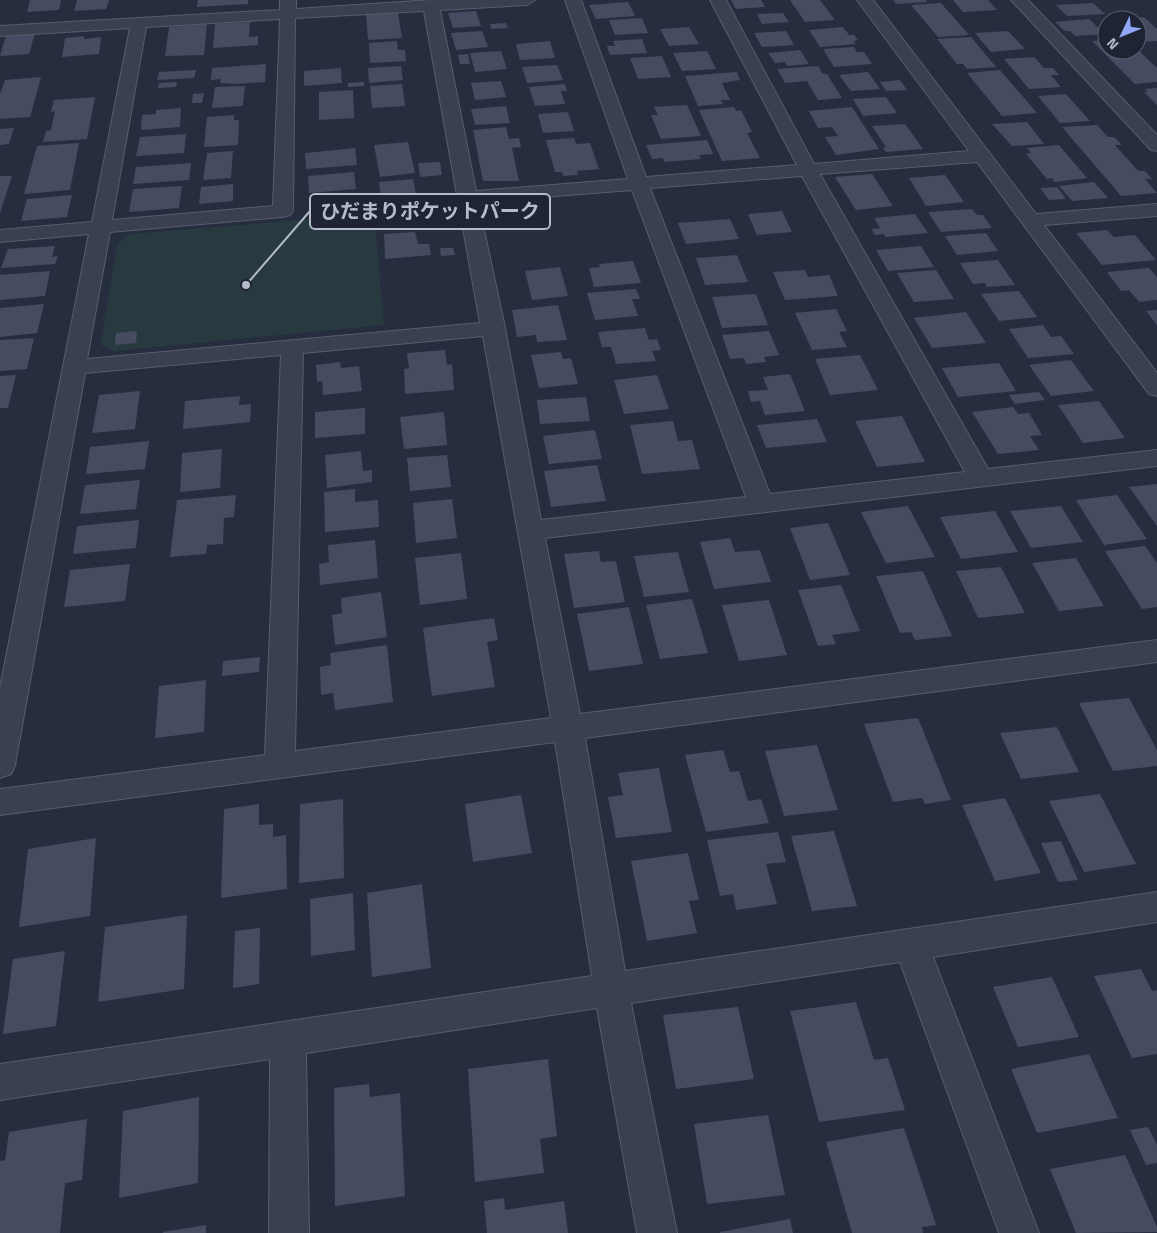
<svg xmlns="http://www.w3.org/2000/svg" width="1157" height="1233" viewBox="0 0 1157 1233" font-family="'Titillium Web','Noto Sans JP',sans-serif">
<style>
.green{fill:#283a40}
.building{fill:#454c61}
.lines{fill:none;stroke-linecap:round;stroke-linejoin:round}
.minor-casing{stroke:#585d6d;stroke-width:2}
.minor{fill:#3a404f;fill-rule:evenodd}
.leader{fill:none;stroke:#b6bbca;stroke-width:2}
.callout-dot{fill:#b6bbca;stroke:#1f2435;stroke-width:2}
.callout{fill:#1f2435;stroke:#b6bbca;stroke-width:2}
.callout-label{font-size:20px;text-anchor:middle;font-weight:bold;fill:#b6bbca}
</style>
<rect width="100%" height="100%" fill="#262d3f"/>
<!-- green -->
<path class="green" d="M374,214L384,325L114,351L101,345L117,245L130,234Z"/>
<!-- building -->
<g class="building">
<path d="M30,0H61L59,10L27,12Z"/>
<path d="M77,0H109L106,9L74,11Z"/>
<path d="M198,0H248V4L197,7Z"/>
<path d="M731,0H761L765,7L736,9Z"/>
<path d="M790,0H820L835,20L805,22Z"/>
<path d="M893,0H926L927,2L896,4Z"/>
<path d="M953,0H988L997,10L963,12Z"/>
<path d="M628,2L635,16L596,19L589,5Z"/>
<path d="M941,3L969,35L938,37L911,5Z"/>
<path d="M1093,3L1105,14L1067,16L1056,5Z"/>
<path d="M476,11L481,26L453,28L448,13Z"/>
<path d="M398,13L402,38L368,40L366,15Z"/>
<path d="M783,13L789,22L762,24L757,14Z"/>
<path d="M1144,17L1157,29V41L1139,42L1137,40V20H1118Z"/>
<path d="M642,18L648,33L615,35L609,20Z"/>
<path d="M1089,19L1105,34L1075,36L1070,31H1065L1055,22Z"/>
<path d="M250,22L249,37L258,36V45L213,48L215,24Z"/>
<path d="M506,23L508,28L491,29L490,24Z"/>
<path d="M207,24L204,55L165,56L169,27Z"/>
<path d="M689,27L699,44L669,46L660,29Z"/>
<path d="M843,27L849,35H854L858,40L853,41L856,44L820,47L809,30Z"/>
<path d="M482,31L488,47L456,50L451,33Z"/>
<path d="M786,31L794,45L762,47L754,33Z"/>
<path d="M1008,31L1025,49L991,52L975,33Z"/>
<path d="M35,33L29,54L0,56L6,35Z"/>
<path d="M84,36V39L101,37L99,54L62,57L65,38Z"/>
<path d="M971,37L996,67L967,69L963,64H957L937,39Z"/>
<path d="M642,39L647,53L610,55L607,46H615L613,41Z"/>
<path d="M1107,40V50H1138L1157,68V82L1135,84L1092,41Z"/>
<path d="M397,41L398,50H405L406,61L370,63L369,43Z"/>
<path d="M550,41L555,58L520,60L516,44Z"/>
<path d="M854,47L857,52H864L872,64L834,67L823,49Z"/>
<path d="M800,50L809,64L787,66L785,62L775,63L768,53Z"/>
<path d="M501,51L507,69L475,72L470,53Z"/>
<path d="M707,51L716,69L682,71L673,53Z"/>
<path d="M468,54L470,64H460L458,55Z"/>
<path d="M662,56L671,77L638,79L630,58Z"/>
<path d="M1034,57L1044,68H1053L1059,75H1051L1061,87L1029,89L1004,59Z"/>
<path d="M266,64L265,82L236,84L220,83L221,79L211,80L212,68Z"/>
<path d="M557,65L563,80L527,83L522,67Z"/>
<path d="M401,66L403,80L369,83L368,68Z"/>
<path d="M818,66L823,74H827L842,98L818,100L807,81L785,83L777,69Z"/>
<path d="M341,68L342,83L304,86V71Z"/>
<path d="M196,70L194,78L157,80L159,72Z"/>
<path d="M1000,70L1037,113L1002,116L967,73Z"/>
<path d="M737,72L740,80L722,83L730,100H721L723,104L698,106L685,76Z"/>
<path d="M868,72L880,89L851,91L839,75Z"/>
<path d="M41,77L30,117L0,119V94L5,80Z"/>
<path d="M900,80L907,90L886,91L880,82Z"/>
<path d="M501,81L506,97L475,100L471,83Z"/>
<path d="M177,82L176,87L158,88L159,83Z"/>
<path d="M364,82V86L348,87V83Z"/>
<path d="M402,84L405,106L372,108L370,86Z"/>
<path d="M565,84L567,91H561L565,104L535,106L529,87Z"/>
<path d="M245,86L243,106L212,108L215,87Z"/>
<path d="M1157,88V105L1144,92H1148L1145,89Z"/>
<path d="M353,90L354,118L319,120V92Z"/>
<path d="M204,93L202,103H192L193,94Z"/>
<path d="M1066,94L1090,121L1060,123L1038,96Z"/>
<path d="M95,97L87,139L43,142L46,131L51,130L55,111L51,112L54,100Z"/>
<path d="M886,97L897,113L863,116L853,99Z"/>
<path d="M687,105L701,136L661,139L651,115H658L654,107Z"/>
<path d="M506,106L510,123L475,125L471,109Z"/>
<path d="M734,107L736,111L741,110L752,132L747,133L760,158L722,161L699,110Z"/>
<path d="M852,107L879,149L836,155L825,137L838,136L832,127L818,128L809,111Z"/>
<path d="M181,108L180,127L141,130L142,115L156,114V110Z"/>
<path d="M568,112L574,131L543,133L538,114Z"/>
<path d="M234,115V120H239L238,145L204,147L207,117Z"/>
<path d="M1027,122L1044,144L1012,146L992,124Z"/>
<path d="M905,124L923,149L886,152L883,148L886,147L872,126Z"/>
<path d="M1097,125L1108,137H1114L1122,145H1115L1138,171H1145L1152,179H1145L1157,193L1121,196L1062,127Z"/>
<path d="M506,127L509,139L519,138L521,147L512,148L519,181H483L473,130Z"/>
<path d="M14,128L9,144L0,145V129Z"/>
<path d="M186,134L184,153L136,156L140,137Z"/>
<path d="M574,138L576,144L590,143L599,169L577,171L578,175L563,176L562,172H555L546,140Z"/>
<path d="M707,140L713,154L699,155L701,159L664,162L663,158L652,159L646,145Z"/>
<path d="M408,142L415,173L380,177L374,145Z"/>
<path d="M79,143L70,190L24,194L37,146Z"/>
<path d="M1059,145L1087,178L1054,182L1052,178L1047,179L1026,154L1031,153L1027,148Z"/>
<path d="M355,148L357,165L306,169L305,153Z"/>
<path d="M233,151L231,178L203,180L207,153Z"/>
<path d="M440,162L442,175L420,177L418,163Z"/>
<path d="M191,163L189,180L133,184L136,167Z"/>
<path d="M354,172L356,189L309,193L308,176Z"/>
<path d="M872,174L893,206L856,210L835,177Z"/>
<path d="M945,175L964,202L926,206L909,178Z"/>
<path d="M0,176H12L0,213Z"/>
<path d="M413,179L417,200L382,204L379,182Z"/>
<path d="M1094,182L1108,198L1072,201L1059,186Z"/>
<path d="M233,184V201L199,204L201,187Z"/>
<path d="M182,186L179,208L129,212L133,189Z"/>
<path d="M1057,187L1066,199L1049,200L1040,188Z"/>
<path d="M72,195L67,217L21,221L27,199Z"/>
<path d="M418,203L421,226L383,229L381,206Z"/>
<path d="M972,209L977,215H983L992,228L941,232L928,212Z"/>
<path d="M782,211L792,232L757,235L748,214Z"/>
<path d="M915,214L928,233L885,237L884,234L875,235L871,229L880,228L874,218Z"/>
<path d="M730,219L739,239L686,244L678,223Z"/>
<path d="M1107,230L1114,237L1135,235L1156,260L1102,265L1076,233Z"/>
<path d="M415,232L418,244H429L431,255L385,259L384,234Z"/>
<path d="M986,233L998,251L957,255L945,236Z"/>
<path d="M55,246L52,257L58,256L55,264L1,268L8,249Z"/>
<path d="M921,246L934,267L888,271L876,250Z"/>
<path d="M440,248H453L455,255L441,256Z"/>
<path d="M737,255L748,282L705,285L696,258Z"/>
<path d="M998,260L1015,285L987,287L985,283L973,284L960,263Z"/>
<path d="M633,261L641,283L594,287L589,268L600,267L599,264Z"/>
<path d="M560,267L568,296L532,300L525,271Z"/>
<path d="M1149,268L1157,277V300L1139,302L1129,290L1121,291L1107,272Z"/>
<path d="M805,270L808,277L829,275L838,296L785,300L773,272Z"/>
<path d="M936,270L954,299L914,302L897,273Z"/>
<path d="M50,271L45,296L0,300V275Z"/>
<path d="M636,289L640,299H632L638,316L595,320L587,293Z"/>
<path d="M1019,291L1037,317L999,321L981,294Z"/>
<path d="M756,294L768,325L722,328L712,297Z"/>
<path d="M44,304L37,333L0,337V308Z"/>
<path d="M558,305L567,340L537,342L536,335L517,337L512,310Z"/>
<path d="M836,309L847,331L839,332L847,347L812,350L795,313Z"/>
<path d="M1157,310V325L1146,311Z"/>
<path d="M966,312L986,343L932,348L914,318Z"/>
<path d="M1043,325L1051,337L1061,336L1074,354L1028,358L1009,329Z"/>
<path d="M645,328L649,340L657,339L661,350L652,351L656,361L616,364L611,347H602L598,332Z"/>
<path d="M137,331L136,343L115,345L116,333Z"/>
<path d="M769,331L779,355L764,357L766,362L746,364L744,358L730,359L722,335Z"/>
<path d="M34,338L27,369L0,371V340Z"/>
<path d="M445,350L447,365L452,364L454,390L405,394L404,369L409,368L407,353Z"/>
<path d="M561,352L563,359L571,358L578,384L539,388L531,355Z"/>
<path d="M860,355L878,390L830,395L815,359Z"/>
<path d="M1071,360L1094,391L1051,396L1029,365Z"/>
<path d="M340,362L341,368L359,366L362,391L323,395L322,381L317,382L316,365Z"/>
<path d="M999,363L1016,391L958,397L942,368Z"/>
<path d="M790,374L805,411L765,415L760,401L751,402L748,391L768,390L763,377Z"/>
<path d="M16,375L8,408H0V376Z"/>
<path d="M657,375L669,409L624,414L614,380Z"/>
<path d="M140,391L135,429L92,433L99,395Z"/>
<path d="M1039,392L1045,400L1015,404L1009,395Z"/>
<path d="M240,396L239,405L251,404L250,422L183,429L185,401Z"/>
<path d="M586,397L590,421L540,424L537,400Z"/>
<path d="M1099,401L1125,438L1083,443L1058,405Z"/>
<path d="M1013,407L1018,414L1029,413L1042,435L1030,436L1039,450L998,454L972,412Z"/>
<path d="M365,408V434L315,438V412Z"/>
<path d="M444,412L447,445L404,449L400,417Z"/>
<path d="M902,416L925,462L877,467L855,421Z"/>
<path d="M817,419L827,442L766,448L757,425Z"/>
<path d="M673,421L678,441L692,440L700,469L642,474L630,425Z"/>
<path d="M595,430L602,459L549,464L543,436Z"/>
<path d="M149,441L145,469L86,474L90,447Z"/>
<path d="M222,449L220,488L180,492L182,453Z"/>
<path d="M361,451L363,471L372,470V482L327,488L325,455Z"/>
<path d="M447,455L451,487L410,491L407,458Z"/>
<path d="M597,465L606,501L551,507L544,471Z"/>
<path d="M140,480L136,509L80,514L85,485Z"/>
<path d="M1157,484V526L1129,487Z"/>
<path d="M355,489V502L378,500L379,527L325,532L324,492Z"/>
<path d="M236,495L234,517L224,518L223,544L207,545L206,554L170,557L177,500Z"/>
<path d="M1117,495L1147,539L1104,545L1076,500Z"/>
<path d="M452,499L457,538L416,543L413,503Z"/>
<path d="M908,506L935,557L886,563L861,512Z"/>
<path d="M1061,506L1083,542L1031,548L1010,511Z"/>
<path d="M995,511L1018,552L961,559L940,517Z"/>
<path d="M139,520L136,548L73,554L77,526Z"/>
<path d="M828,523L850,575L810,580L790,528Z"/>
<path d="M730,538L735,552L760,550L771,582L714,589L700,542Z"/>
<path d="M375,540L378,578L320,585L319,564L329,562L328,545Z"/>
<path d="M1145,546L1157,563V607L1142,609L1105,551Z"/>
<path d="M599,551L601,562L616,561L625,602L574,608L564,554Z"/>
<path d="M678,552L689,592L644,597L634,556Z"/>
<path d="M461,553L467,599L420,605L415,558Z"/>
<path d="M1076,558L1104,606L1059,611L1032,563Z"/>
<path d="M130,564L125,601L64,607L70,570Z"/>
<path d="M1001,567L1025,613L978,618L956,571Z"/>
<path d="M923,571L952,636L915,640L911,632L900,633L876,576Z"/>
<path d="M841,585L860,631L832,635L836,644L818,646L798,590Z"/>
<path d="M381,592L387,637L335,645L332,615L342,613L341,598Z"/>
<path d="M692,599L708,653L660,659L646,605Z"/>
<path d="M769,600L787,655L739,661L722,605Z"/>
<path d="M629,607L643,664L589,671L577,614Z"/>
<path d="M494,618L498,640L487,642L495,687L432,696L423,628Z"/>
<path d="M387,645L393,702L335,710L333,693L321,695L320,667L331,665L330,653Z"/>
<path d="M260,657L259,672L222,676L223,661Z"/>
<path d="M206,680L204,732L155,738L159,686Z"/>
<path d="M1129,698L1157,750V766L1113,771L1079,703Z"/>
<path d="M918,718L951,800L925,804L922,798L893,802L864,724Z"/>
<path d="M1057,727L1079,772L1021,779L1000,733Z"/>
<path d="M817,745L838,810L784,816L765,751Z"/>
<path d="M723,750L730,772L739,771L748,801L761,799L769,823L706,832L685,755Z"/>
<path d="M659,768L672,832L616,838L608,797L623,795L618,773Z"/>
<path d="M1100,794L1136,864L1084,872L1049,801Z"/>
<path d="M521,795L532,853L473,862L465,804Z"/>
<path d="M1005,798L1041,873L995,881L962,805Z"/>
<path d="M343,799L344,878L299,883L300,804Z"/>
<path d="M259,804V825L273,824V837L286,835L287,889L221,898L224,809Z"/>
<path d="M834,831L857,906L812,911L791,836Z"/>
<path d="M778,832L786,862L766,864L777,904L736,910L733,894L720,896L707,840Z"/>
<path d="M96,838L90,916L19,927L28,849Z"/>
<path d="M1061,841L1078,880L1058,882L1041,843Z"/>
<path d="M688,853L699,900L689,901L697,933L647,941L631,861Z"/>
<path d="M422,884L431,968L372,977L367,893Z"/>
<path d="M353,893L355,950L311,956L310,899Z"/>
<path d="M187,915L184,989L98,1002L105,927Z"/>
<path d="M260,928L259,984L233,988L235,931Z"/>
<path d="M65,951L56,1026L3,1034L13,959Z"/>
<path d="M1141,969L1152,991L1157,990V1054L1132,1058L1094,976Z"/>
<path d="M1052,977L1079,1037L1018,1047L993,987Z"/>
<path d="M856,1002L874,1060L888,1058L905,1110L819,1122L790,1011Z"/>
<path d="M738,1007L754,1079L676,1089L663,1015Z"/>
<path d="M1089,1054L1118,1118L1037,1133L1011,1069Z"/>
<path d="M548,1059L557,1136L540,1139L544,1173L475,1182L468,1069Z"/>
<path d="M369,1084L370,1097L400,1093L405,1196L335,1206L334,1088Z"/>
<path d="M199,1097L198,1183L119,1198L123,1111Z"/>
<path d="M768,1115L785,1195L707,1204L694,1124Z"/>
<path d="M87,1119L82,1180L65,1183L60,1233H0V1161L5,1160L9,1132Z"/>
<path d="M1148,1127L1157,1145V1163L1146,1165L1130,1130Z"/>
<path d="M904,1128L936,1225L922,1227L923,1233H852L826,1142Z"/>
<path d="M1125,1155L1157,1227V1232L1076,1233L1050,1169Z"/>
<path d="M504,1198L505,1210L564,1201L568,1233H487L484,1201Z"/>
<path d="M790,1219L793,1233H720V1232Z"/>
<path d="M206,1225V1233H163V1232Z"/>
</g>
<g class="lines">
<defs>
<g id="minor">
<path d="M280,0H296V9L431,0H535L527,5L440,10L476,191L628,179L565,0H581L646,177L797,165L710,0H726L814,164L969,151L857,0H873L1036,214L1157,204V216L1044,225L1157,373V396L1149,394L977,162L820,174L988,469L1157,450V466L545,538L580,714L1157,640V662L585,738L625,971L1157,892V922L933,957L1039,1233H999L900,962L631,1003L677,1233H637L597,1008L306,1053L309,1233H269L270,1059L0,1100V1064L592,976L555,742L0,815V789L265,755L281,355L85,373L15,765L11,774L0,778V688L89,234L0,242V230L92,222L130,28L0,36V26L280,10ZM424,11L480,323L87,359L110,232L283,217L290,215L293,211L295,18ZM280,19L273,206L112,220L146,27ZM802,176L965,472L770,494L650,188ZM632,190L746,497L541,520L505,328L478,202ZM483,336L551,718L295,751L303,353Z"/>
<path d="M1011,0H1028L1157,135V151L1151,150Z"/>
</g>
</defs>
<!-- minor casing -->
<use href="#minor" class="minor-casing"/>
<!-- minor -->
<use href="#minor" class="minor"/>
</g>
<!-- callouts -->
<path class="leader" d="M246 285L310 211"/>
<circle class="callout-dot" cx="246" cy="285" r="5"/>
<rect class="callout" x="310" y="194" width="240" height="35" rx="5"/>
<g class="callout-label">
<text x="430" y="218">ひだまりポケットパーク</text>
</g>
<!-- north arrow -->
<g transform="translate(1122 35) rotate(227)"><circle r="24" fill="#1f2435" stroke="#5b6071"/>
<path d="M0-4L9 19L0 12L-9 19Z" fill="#90a7f5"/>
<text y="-8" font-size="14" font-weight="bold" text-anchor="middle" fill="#b6bbca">N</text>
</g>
</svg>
